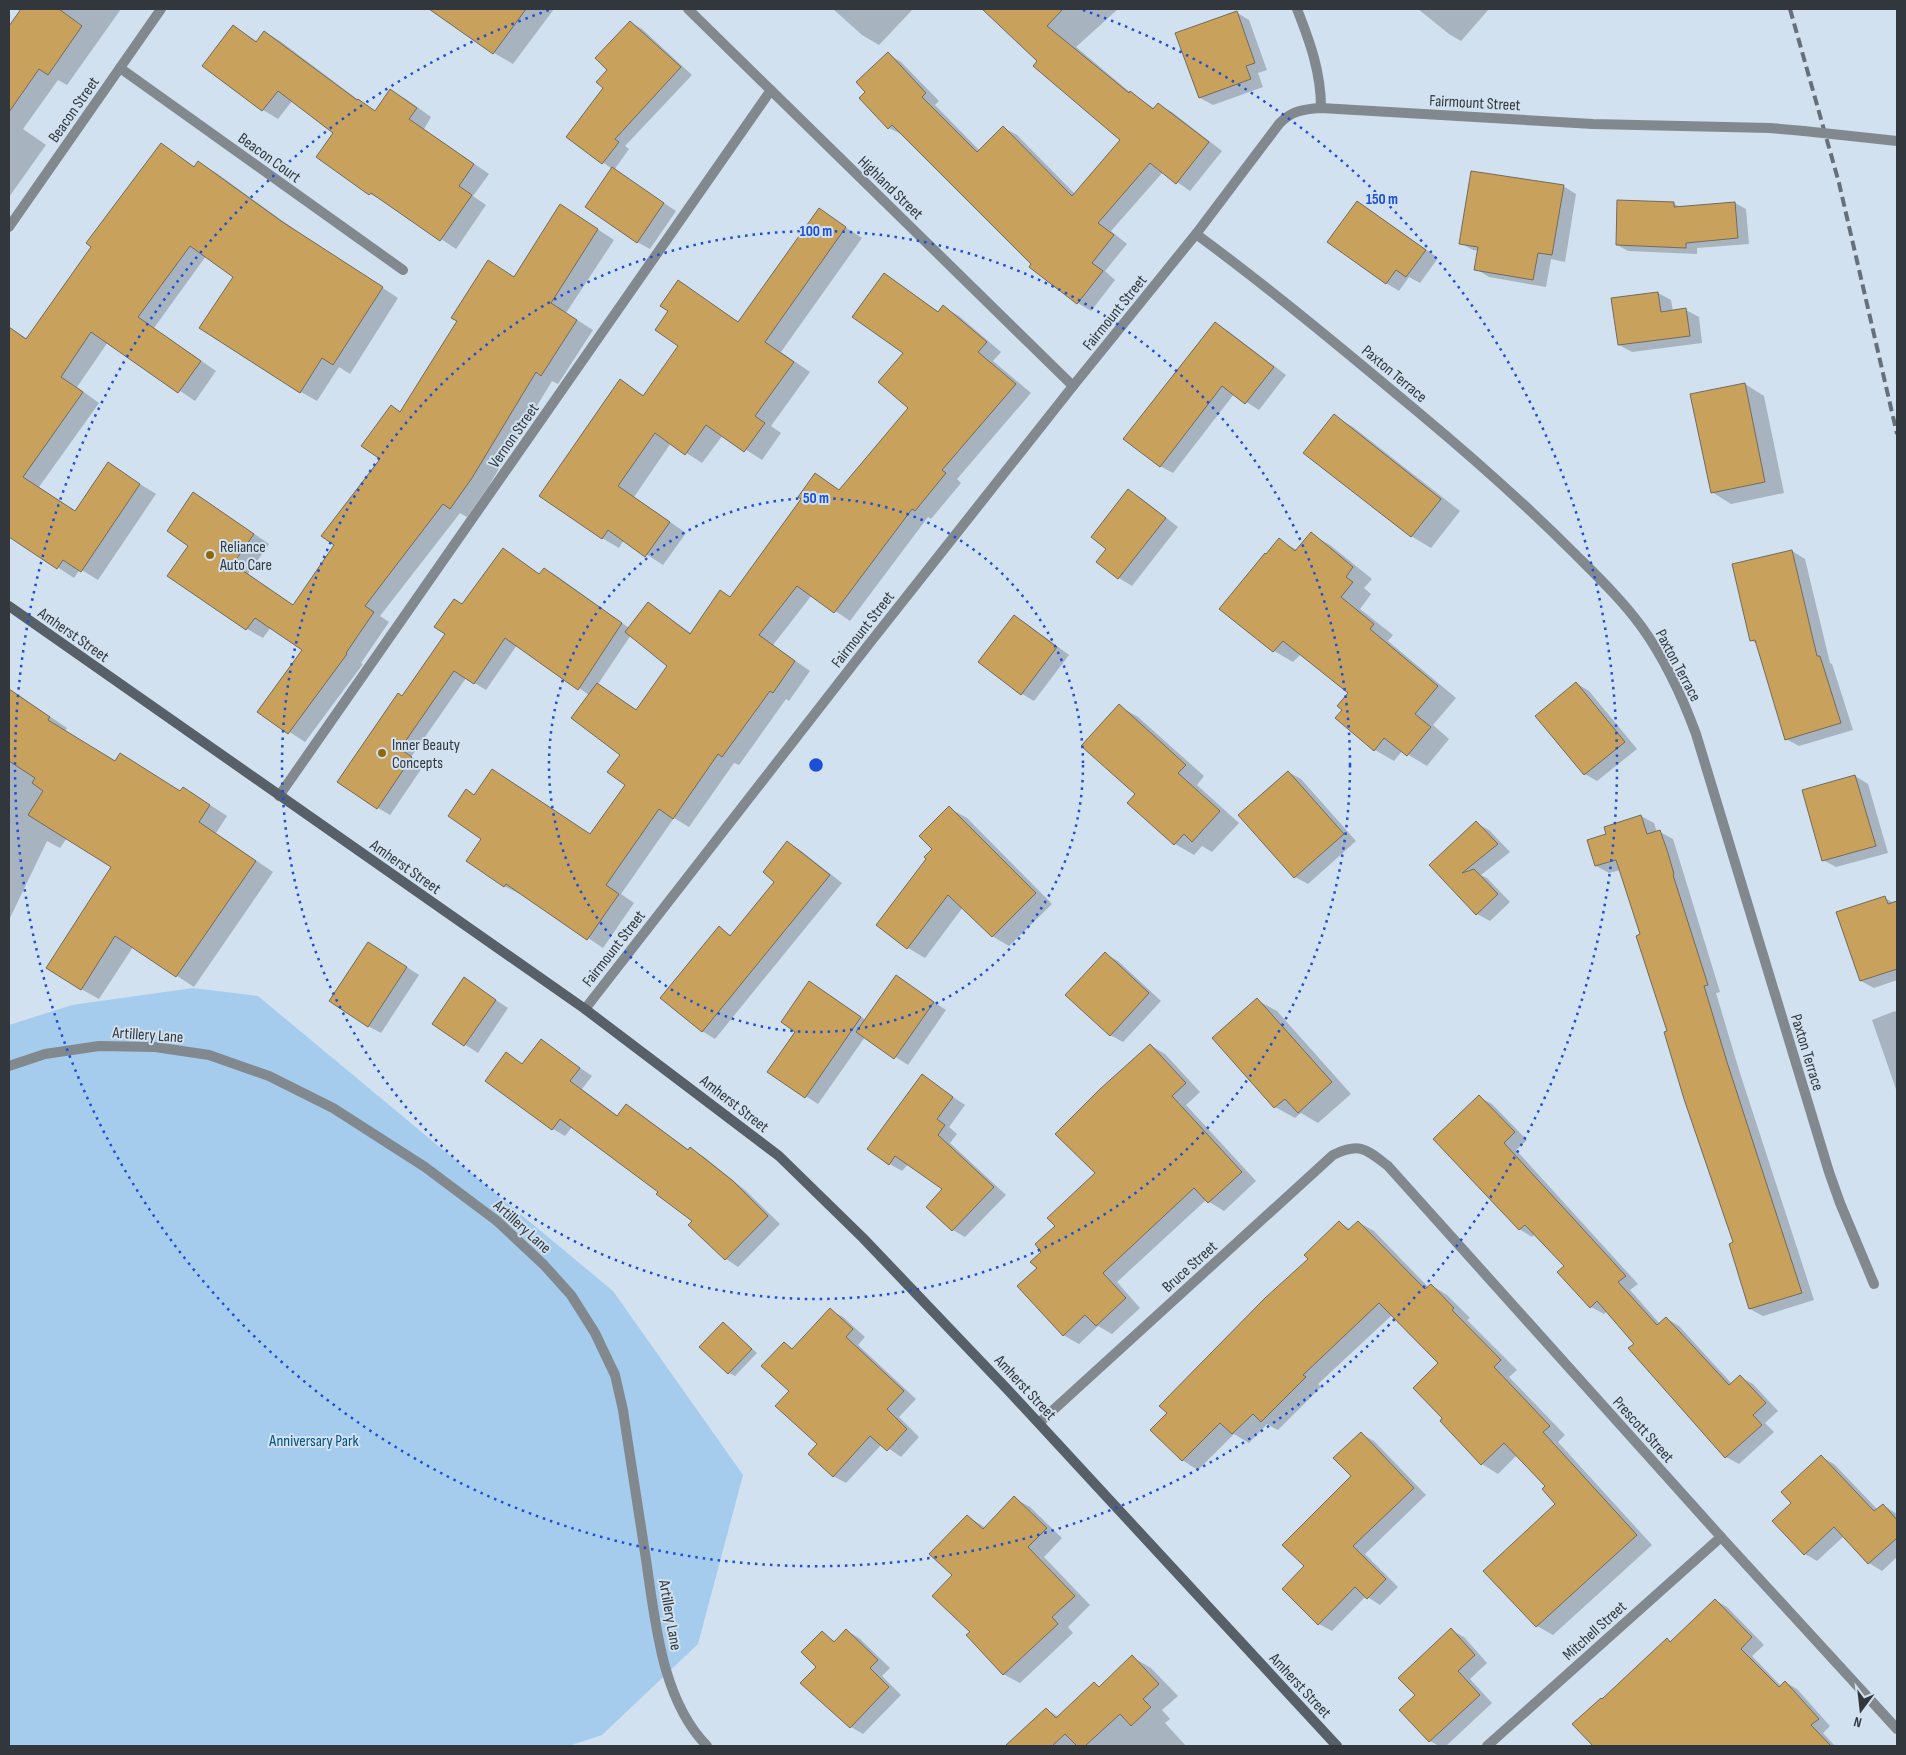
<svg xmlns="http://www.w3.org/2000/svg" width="1906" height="1755" viewBox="0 0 1906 1755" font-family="'Sofia Sans Condensed',sans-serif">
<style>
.green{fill:#a5cced}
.shadow{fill:#0003;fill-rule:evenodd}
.building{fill:#c8a25c;stroke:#736a5b}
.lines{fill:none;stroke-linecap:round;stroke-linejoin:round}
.minor{stroke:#82898e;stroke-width:10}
.secondary{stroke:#576068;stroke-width:10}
.rail{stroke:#677079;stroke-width:4;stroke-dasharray:10 5;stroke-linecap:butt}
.minor-bridge{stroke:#82898e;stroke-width:10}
.ring{fill:none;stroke:#1d4ed8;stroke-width:2.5;stroke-dasharray:2.5 5}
.poi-dot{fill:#8f680d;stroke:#d1e1ef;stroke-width:2}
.labels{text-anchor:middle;stroke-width:4;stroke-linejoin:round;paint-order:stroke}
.street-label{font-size:16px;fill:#31373d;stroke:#d1e1ef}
.poi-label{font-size:16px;fill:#31373d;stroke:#d1e1ef;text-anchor:start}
.park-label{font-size:16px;fill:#025382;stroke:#d1e1ef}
.centre{fill:#1d4ed8;stroke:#d1e1ef;stroke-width:2.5}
.ring-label{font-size:15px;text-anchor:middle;font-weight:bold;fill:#1d4ed8;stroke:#d1e1ef;stroke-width:4;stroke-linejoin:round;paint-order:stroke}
</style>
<rect width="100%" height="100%" fill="#d1e1ef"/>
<!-- green -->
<path class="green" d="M193,988L258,996L613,1291L743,1475L698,1644L602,1735L568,1746H9V1025L72,1005Z"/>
<!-- shadow -->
<g class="shadow">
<path d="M23,9H121L67,85L58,80L23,129L46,145L9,197V28Z"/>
<path d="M431,9H554L513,64L494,53Z"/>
<path d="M833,9H913L879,45L862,35Z"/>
<path d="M989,9H1118L1076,47L1131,93L1155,109L1158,105L1172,112L1222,151L1190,191L1163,172L1111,231L1127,244L1105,271L1115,280L1091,311L1078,303L1031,267L1033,264L903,135L889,128L867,92L888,54L901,62L939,101L935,105L980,151L1004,128L1017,135L1075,194L1122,139L1039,60Z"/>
<path d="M1418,9H1489L1461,41L1449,34Z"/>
<path d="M1236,12L1249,20L1267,70L1258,73L1263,87L1213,105L1200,98Z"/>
<path d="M630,22L642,29L692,75L625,146L629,149L614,170L676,211L650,249L637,242L612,169L567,136L605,88L609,70Z"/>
<path d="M233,26L258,42L265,32L280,41L361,102L376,111L390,91L406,99L431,117L424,129L489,174L473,196L486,205L456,249L386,202L370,194L317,157L335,133L292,101L278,119L263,110L204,66Z"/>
<path d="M161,145L195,167L199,163L215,172L298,232L398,298L350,374L339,367L317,401L301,392L235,277L206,256L154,328L216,371L195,401L108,342L77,387L99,403L39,487L76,512L108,464L156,494L98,580L80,569L74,578L9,535V328L27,339L92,247Z"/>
<path d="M1563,186L1576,194L1565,262L1551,259L1546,287L1489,277L1476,269L1479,251L1473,250L1460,243Z"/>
<path d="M1358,202L1438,258L1420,283L1409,277L1399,291L1386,283Z"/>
<path d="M1673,203L1681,208L1735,203L1746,209L1749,244L1697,248V254L1628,251L1617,245Z"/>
<path d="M819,210L862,238L781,352L810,372L771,426L781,433L762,460L723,435L702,463L671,443L634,497L686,533L663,565L624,540L619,548L602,538L620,381L645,396L680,346L670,311L678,282L739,322Z"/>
<path d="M576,215L614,240L566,313L593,330L558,384L552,381L488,487L467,517L460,513L380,616L389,622L361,663L363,664L305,742L259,712L304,650L271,627L263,638L247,629L190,546L209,503L269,544L248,574L294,606L335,545L382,459L391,406L401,412L515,278Z"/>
<path d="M884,274L939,312L943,307L959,316L1001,352L993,361L1031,393L957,479L961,483L931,519L928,517L850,621L812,595L773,645L810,671L789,701L786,699L739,765L734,763L689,827L674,818L621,894L634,903L603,948L521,893L520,894L504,886L483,838L475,796L508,780L591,835L627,785L621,754L589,695L517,645L486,690L466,678L411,757L424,765L390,815L378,808L402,697L447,634L463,605L503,550L541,575L545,569L557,576L629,628L648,604L663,613L692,634L731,598L803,499L816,475L840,490L910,408L905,353ZM631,635L669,665L637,710L598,684Z"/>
<path d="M1658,293L1671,300L1673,311L1686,310L1699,317L1702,343L1632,352L1619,345Z"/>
<path d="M1216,324L1228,331L1286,375L1259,410L1234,394L1173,473L1160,466Z"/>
<path d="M1745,384L1764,396L1784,493L1731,504L1712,492Z"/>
<path d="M1334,416L1353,427L1460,511L1431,548L1411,536Z"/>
<path d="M1128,491L1141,498L1178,527L1132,586L1119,578L1098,562L1108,548Z"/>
<path d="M1311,534L1330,545L1372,579L1364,588L1371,594L1360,609L1393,635L1388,641L1456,698L1433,725L1449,739L1427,766L1402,751L1394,761L1375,750L1344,710L1349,693L1301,654L1293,662L1274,651L1221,609L1279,540L1297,550Z"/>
<path d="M1792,551L1805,559L1830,663L1832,664L1853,730L1799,746L1786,739L1757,644L1751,640Z"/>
<path d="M1014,617L1027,624L1069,655L1034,701L1022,694Z"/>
<path d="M1576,683L1589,691L1637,749L1597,781L1585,774Z"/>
<path d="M9,689L67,728L65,731L116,762L181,792L201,799L227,816L216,833L273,872L194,987L133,947L99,999L81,989L113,867L67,838L60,848L47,841L9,920Z"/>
<path d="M1119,706L1138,717L1204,776L1197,785L1239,823L1212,852L1202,846L1194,855L1175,844L1137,794Z"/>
<path d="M1288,772L1301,779L1356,841L1308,884L1295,877L1240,815Z"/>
<path d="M1855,776L1868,784L1888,853L1836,867L1823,860Z"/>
<path d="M949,808L967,818L1052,904L1009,946L992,936L963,907L925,958L908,948L928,859Z"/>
<path d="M1641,816L1654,823L1657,833L1660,832L1673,839L1720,992L1716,993L1739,1070L1814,1300L1763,1316L1750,1309L1734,1243L1668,1032L1642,935L1620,870L1609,873L1596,866L1608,834Z"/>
<path d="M1476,823L1489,830L1510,852L1481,875L1487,878L1510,902L1490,921L1477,914L1431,865Z"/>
<path d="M787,843L800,850L842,883L715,1039L702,1031L719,928L732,936L776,881Z"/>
<path d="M1885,898L1897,905V980L1874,988L1861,981Z"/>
<path d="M382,951L419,975L381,1033L368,1026Z"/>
<path d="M1105,954L1118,961L1161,1001L1123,1042L1110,1035Z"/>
<path d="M896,976L946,1010L908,1065L865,1037L818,1104L769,1072L822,990L866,1020Z"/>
<path d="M464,979L508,1008L478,1053L433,1024Z"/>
<path d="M1257,1000L1277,1011L1351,1094L1318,1123L1301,1113L1295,1118L1275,1107Z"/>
<path d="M1895,1011L1897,1013V1092L1872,1020Z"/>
<path d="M541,1041L592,1076L582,1089L618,1116L626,1105L639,1113L689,1150L703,1156L745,1190L780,1224L738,1267L726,1259L690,1225L694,1221L659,1192L572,1127L565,1136L553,1129L506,1054L523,1065Z"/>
<path d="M1150,1045L1165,1054L1200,1092L1186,1105L1256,1181L1224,1211L1206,1200L1117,1282L1140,1308L1112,1334L1098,1326L1079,1344L1063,1335L1039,1268L1043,1252L1056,1226L1097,1173Z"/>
<path d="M922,1076L965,1105L949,1127L957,1134L950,1143L1006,1195L965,1237L953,1230L944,1189L908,1164L902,1171L890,1164Z"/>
<path d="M1479,1097L1492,1104L1527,1140L1516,1150L1638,1284L1630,1290L1660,1324L1666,1318L1679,1326L1732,1384L1740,1377L1753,1384L1778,1411L1765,1423L1774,1432L1739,1464L1726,1457L1607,1311L1604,1314L1591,1307L1566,1267L1535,1234L1532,1237L1519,1229Z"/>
<path d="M1339,1222L1350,1229L1358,1222L1374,1231L1429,1288L1431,1285L1447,1295L1470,1318L1467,1320L1517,1370L1509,1377L1565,1435L1558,1442L1652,1545L1553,1635L1537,1626L1485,1571L1557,1504L1546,1487L1517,1455L1498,1474L1482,1464L1441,1421L1444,1418L1439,1363L1392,1315L1318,1384L1321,1387L1278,1430L1267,1424L1249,1443L1234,1434L1198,1470L1182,1460L1310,1259Z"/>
<path d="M830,1310L843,1317L865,1337L858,1345L916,1399L899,1417L919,1437L901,1457L882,1444L846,1483L833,1476L791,1391L784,1343L793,1349Z"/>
<path d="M723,1323L757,1353L735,1376L729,1373Z"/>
<path d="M1361,1434L1374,1441L1426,1495L1365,1554L1398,1587L1380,1605L1366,1596L1332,1631L1319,1624Z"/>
<path d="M1821,1457L1834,1464L1878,1510L1883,1505L1897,1514V1557L1882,1571L1869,1563L1844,1536L1817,1561L1805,1554L1793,1503Z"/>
<path d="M1014,1498L1030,1507L1062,1538L1044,1557L1090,1605L1068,1627L1073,1633L1020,1683L1003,1674L971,1632L954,1575L967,1516L986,1528Z"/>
<path d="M1715,1600L1727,1607L1764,1645L1752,1656L1781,1686L1785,1682L1797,1689L1830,1726L1823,1733L1835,1746H1699L1691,1737L1681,1746H1595L1574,1724L1602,1700L1667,1640L1672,1642Z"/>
<path d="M1451,1630L1464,1637L1487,1663L1470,1679L1492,1703L1446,1746H1439L1430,1741L1401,1710L1417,1695Z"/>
<path d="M847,1631L859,1638L890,1668L882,1676L901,1695L863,1734L851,1727L818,1667L822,1633L836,1642Z"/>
<path d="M1132,1657L1151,1668L1178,1696L1162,1710L1170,1719L1165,1723L1186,1746H1029L1019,1735L1046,1709L1059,1717L1094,1683L1100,1687Z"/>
</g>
<!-- building -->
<g class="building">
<path d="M21,9H59L82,26L48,75L39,69L9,112V26Z"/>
<path d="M429,9H526L493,54Z"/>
<path d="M982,9H1063L1047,26L1129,93L1130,91L1153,109L1158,103L1209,142L1176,184L1150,163L1098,223L1114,235L1092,263L1103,271L1077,304L1029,267L1031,264L892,125L888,129L859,98L865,92L856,82L888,52L926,93L922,97L977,152L1003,126L1072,196L1120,140L1033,66L1037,61Z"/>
<path d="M1237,11L1255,63L1246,66L1251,79L1199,98L1175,33Z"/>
<path d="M630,21L681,67L615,139L619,142L602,164L566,137L603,88L596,82L607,70L595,58Z"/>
<path d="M233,25L256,42L264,31L357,100L358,99L375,111L390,89L417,108L409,119L474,164L459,186L472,195L440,241L371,193L369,195L316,157L333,133L278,91L262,111L202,66Z"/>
<path d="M161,143L194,167L198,161L281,221L383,287L333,365L322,358L300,393L199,328L233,277L190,246L138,317L201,361L178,393L91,332L61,377L83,392L23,477L75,511L108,462L140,484L81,572L63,560L57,569L9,537V327L26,339L91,247L86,243Z"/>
<path d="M612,167L664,203L637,243L585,207Z"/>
<path d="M1471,171L1564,185L1552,255L1538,253L1533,280L1474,270L1478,247L1459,244Z"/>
<path d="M1617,200L1674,202V207L1735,202L1738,238L1686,243V248L1616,245Z"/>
<path d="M1357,201L1426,250L1406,277L1396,270L1386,284L1327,242Z"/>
<path d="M560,204L598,229L551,303L577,320L541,376L536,372L472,478L450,509L443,504L365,606L374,612L346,653L347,654L288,734L257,712L302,650L255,618L246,630L167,576L188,546L167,531L193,492L254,534L233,564L293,605L334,545L321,536L380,459L361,446L391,405L400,412L457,321L451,318L488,260L514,277Z"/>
<path d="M819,208L846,227L765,342L794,362L755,416L765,423L744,452L706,425L685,455L655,433L618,486L670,522L645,557L608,530L602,539L539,496L620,379L643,396L678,346L655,330L668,311L660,306L678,280L738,322Z"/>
<path d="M884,273L938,312L943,305L987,342L978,352L1016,384L942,470L946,473L915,511L912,509L834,613L797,586L759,635L795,661L773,693L770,691L722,757L718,754L673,819L659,809L606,885L619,894L587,940L506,884L504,887L466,861L481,839L448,816L466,789L474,795L492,769L590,834L625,785L607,772L620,755L571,718L597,683L636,710L667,666L625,632L648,602L690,634L720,590L730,597L801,499L798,497L815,473L839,490L908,408L878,382L903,353L852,317Z"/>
<path d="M1658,292L1661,312L1686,308L1690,336L1618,345L1611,298Z"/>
<path d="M1215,322L1274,367L1245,404L1222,386L1160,467L1123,439Z"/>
<path d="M1745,383L1765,482L1711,493L1690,394Z"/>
<path d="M1334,414L1441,499L1411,537L1303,453Z"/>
<path d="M1128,489L1166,518L1118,579L1096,562L1106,549L1091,537Z"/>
<path d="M1311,532L1353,567L1346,577L1353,582L1341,597L1374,624L1370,629L1438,686L1415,714L1431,727L1407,756L1384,738L1374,751L1335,718L1342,710L1337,706L1348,693L1283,641L1273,652L1219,609L1265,553L1266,554L1279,538L1295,551Z"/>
<path d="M503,548L539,574L544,568L622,623L578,690L505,638L474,684L454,671L400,749L412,757L377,809L337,782L398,693L402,696L445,634L434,627L454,599L462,604Z"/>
<path d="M1792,550L1817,656H1820L1841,723L1785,740L1755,640L1750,641L1732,564Z"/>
<path d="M1014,615L1057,647L1021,695L978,662Z"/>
<path d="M1576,682L1625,742L1584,775L1535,716Z"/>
<path d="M9,689L50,717L48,720L115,761L120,753L180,791L183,787L210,805L199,822L256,861L176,977L115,936L81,990L46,968L111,867L28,815L43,791L32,783L35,778L9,761Z"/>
<path d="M1119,704L1186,765L1178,773L1220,811L1192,842L1184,834L1174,845L1127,803L1135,794L1081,746Z"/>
<path d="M1288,771L1344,834L1294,878L1238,815Z"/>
<path d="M1855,775L1876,846L1822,861L1802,790Z"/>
<path d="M949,806L1036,893L992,937L948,895L907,949L876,925L926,859L924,857L932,849L919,836Z"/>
<path d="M1641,815L1647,834L1660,830L1668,853L1674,874L1673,875L1708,985L1704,986L1727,1062L1802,1293L1749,1309L1729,1244L1733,1242L1684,1099L1664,1032L1667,1031L1636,936L1640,934L1616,860L1595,866L1587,840L1606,834L1604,827Z"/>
<path d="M1476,821L1498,844L1462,873L1474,869L1498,894L1476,915L1429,865Z"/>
<path d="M787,841L830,875L702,1032L660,998L719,926L730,936L774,882L763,872Z"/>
<path d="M1885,896L1888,904L1897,901V969L1860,981L1836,912Z"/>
<path d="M368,942L407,967L368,1027L329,1001Z"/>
<path d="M1105,952L1149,993L1110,1036L1065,995Z"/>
<path d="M896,975L934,1002L894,1059L856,1032Z"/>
<path d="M464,977L496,1000L464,1046L432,1024Z"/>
<path d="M809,981L861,1017L805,1098L767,1072L795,1032L781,1022Z"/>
<path d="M1257,998L1332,1082L1298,1113L1285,1099L1274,1108L1212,1038Z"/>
<path d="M541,1039L580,1068L570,1081L617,1116L626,1104L688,1150L690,1147L733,1181L768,1216L725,1260L688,1225L692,1221L656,1194L658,1192L560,1119L552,1130L485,1081L506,1052L522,1064Z"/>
<path d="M1150,1044L1186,1083L1172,1096L1242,1172L1208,1203L1194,1188L1103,1273L1126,1298L1096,1326L1085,1315L1063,1336L1017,1286L1037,1268L1030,1262L1041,1252L1035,1244L1055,1226L1047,1218L1095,1173L1055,1134L1100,1089Z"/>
<path d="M922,1074L953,1097L937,1119L945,1125L938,1135L994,1187L952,1231L926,1207L942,1189L895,1156L889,1165L867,1149Z"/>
<path d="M1479,1095L1515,1132L1504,1143L1626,1276L1618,1282L1657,1325L1666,1317L1729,1385L1740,1375L1766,1403L1753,1415L1762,1425L1725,1458L1628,1348L1634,1344L1597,1301L1590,1308L1557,1272L1564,1266L1525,1225L1519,1230L1433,1139Z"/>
<path d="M1339,1221L1348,1230L1358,1221L1425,1289L1431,1284L1454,1308L1452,1310L1501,1360L1494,1367L1550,1426L1543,1432L1637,1535L1536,1627L1483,1571L1555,1504L1542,1489L1545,1486L1504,1443L1481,1465L1440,1421L1442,1418L1413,1388L1438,1363L1379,1303L1303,1375L1306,1377L1261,1422L1253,1414L1232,1434L1220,1423L1182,1461L1150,1430L1167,1413L1159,1406L1265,1298L1308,1259L1304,1255Z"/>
<path d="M830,1308L853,1329L846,1337L904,1391L887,1409L907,1429L887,1451L870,1436L833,1477L808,1454L817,1444L775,1406L789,1391L761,1366L784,1342L792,1349Z"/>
<path d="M723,1322L752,1349L728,1374L699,1347Z"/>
<path d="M1361,1432L1414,1488L1353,1546L1386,1579L1367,1599L1355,1587L1318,1625L1282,1589L1304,1566L1282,1545L1351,1476L1333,1458Z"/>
<path d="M1821,1455L1874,1511L1883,1504L1897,1520V1538L1868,1564L1834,1527L1804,1555L1772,1521L1791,1503L1781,1492Z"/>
<path d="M1014,1496L1047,1528L1028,1547L1075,1596L1052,1617L1058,1624L1003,1675L966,1635L970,1632L932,1596L952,1575L929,1554L967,1515L983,1529Z"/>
<path d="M1715,1599L1752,1637L1741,1649L1779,1687L1785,1681L1819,1719L1811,1725L1831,1746H1593L1572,1724L1601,1698L1602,1699L1667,1638L1670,1642Z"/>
<path d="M1451,1628L1475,1655L1458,1671L1480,1695L1429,1742L1399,1710L1415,1695L1398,1678Z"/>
<path d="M846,1629L878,1660L870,1668L889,1687L850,1728L800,1683L816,1667L801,1652L822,1631L834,1642Z"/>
<path d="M1132,1655L1159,1684L1143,1699L1151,1707L1131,1726L1120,1714L1085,1746H1077L1065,1734L1052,1746H1005L1046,1708L1056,1718L1094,1682L1099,1687Z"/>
</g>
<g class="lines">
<!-- minor -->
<g class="minor">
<path d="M688,9L1073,386"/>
<path d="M1297,9C1310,42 1321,72 1321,108"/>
<path d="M120,68L403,270"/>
<path d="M9,227L161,9"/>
<path d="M1196,234C1272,290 1345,351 1418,412C1472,457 1525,504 1575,554C1598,577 1622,600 1641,626C1665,659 1682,696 1696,734L1829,1172L1840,1203L1874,1284"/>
<path d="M279,796L771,90"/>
<path d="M585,1009L869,644L1073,386L1196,234L1279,124C1291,111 1303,109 1321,108L1593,124L1770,128L1804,131"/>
<path d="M9,1066L45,1054L99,1046L155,1047L209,1055L269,1076L333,1108L425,1167L497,1221L544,1265L571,1295L595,1333L615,1375L623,1410C630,1458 638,1506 645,1553C655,1617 660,1698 707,1746"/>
<path d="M1039,1423L1333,1155C1360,1142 1366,1149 1388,1166L1721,1537L1897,1729"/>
<path d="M1487,1746L1721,1537"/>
</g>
<!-- secondary -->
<path class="secondary" d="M9,606L585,1009L779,1156L863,1238L1007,1389L1337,1746"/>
<!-- rail -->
<path class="rail" d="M1790,9L1839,183L1897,434"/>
<!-- minor-bridge -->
<path class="minor-bridge" d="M1804,131L1897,141"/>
</g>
<!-- distance rings -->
<g class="ring">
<circle cx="816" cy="765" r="267"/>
<circle cx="816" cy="765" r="534"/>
<path d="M1083 10A801 801 0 1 1 549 10"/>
</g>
<!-- markers -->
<g class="poi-dot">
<circle cx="210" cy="555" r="5"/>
<circle cx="382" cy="753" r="5"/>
</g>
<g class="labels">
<!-- street labels -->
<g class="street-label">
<text transform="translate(1475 102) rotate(3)" y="6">Fairmount Street</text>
<text transform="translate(73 109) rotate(-55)" y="6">Beacon Street</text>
<text transform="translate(270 157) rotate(36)" y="6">Beacon Court</text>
<text transform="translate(891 187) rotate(44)" y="6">Highland Street</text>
<text transform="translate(1114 312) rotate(-51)" y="6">Fairmount Street</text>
<text transform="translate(1395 373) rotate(40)" y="6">Paxton Terrace</text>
<text transform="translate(513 435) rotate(-55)" y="6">Vernon Street</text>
<text transform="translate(862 629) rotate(-52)" y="6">Fairmount Street</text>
<text transform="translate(74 634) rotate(35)" y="6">Amherst Street</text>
<text transform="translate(1679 665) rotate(62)" y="6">Paxton Terrace</text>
<text transform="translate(406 866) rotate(35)" y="6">Amherst Street</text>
<text transform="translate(613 948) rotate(-52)" y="6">Fairmount Street</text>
<text transform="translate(148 1034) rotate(4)" y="6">Artillery Lane</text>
<text transform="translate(1808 1052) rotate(73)" y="6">Paxton Terrace</text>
<text transform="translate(735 1103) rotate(38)" y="6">Amherst Street</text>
<text transform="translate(523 1226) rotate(42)" y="6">Artillery Lane</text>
<text transform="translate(1189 1266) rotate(-42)" y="6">Bruce Street</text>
<text transform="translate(1026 1387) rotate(47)" y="6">Amherst Street</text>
<text transform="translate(1644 1429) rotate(48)" y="6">Prescott Street</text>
<text transform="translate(671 1615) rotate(80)" y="6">Artillery Lane</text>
<text transform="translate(1594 1630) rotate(-42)" y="6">Mitchell Street</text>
<text transform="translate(1301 1685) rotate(47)" y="6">Amherst Street</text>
</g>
<!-- poi labels -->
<g class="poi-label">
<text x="220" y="552">Reliance<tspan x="220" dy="18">Auto Care</tspan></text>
<text x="392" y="750">Inner Beauty<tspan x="392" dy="18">Concepts</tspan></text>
</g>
<!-- park labels -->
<g class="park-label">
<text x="314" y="1446">Anniversary Park</text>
</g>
</g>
<circle cx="816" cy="765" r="8" class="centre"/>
<g class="ring-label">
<text x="1382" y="204">150 m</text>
<text x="816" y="236">100 m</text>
<text x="816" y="503">50 m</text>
</g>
<!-- border -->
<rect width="1906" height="1755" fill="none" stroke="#31373d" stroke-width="20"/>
<!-- north arrow -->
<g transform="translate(1861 1710) rotate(195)" stroke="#d1e1ef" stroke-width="4" paint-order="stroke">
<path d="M0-4L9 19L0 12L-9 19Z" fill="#31373d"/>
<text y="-8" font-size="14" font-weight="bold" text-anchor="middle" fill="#31373d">N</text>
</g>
</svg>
